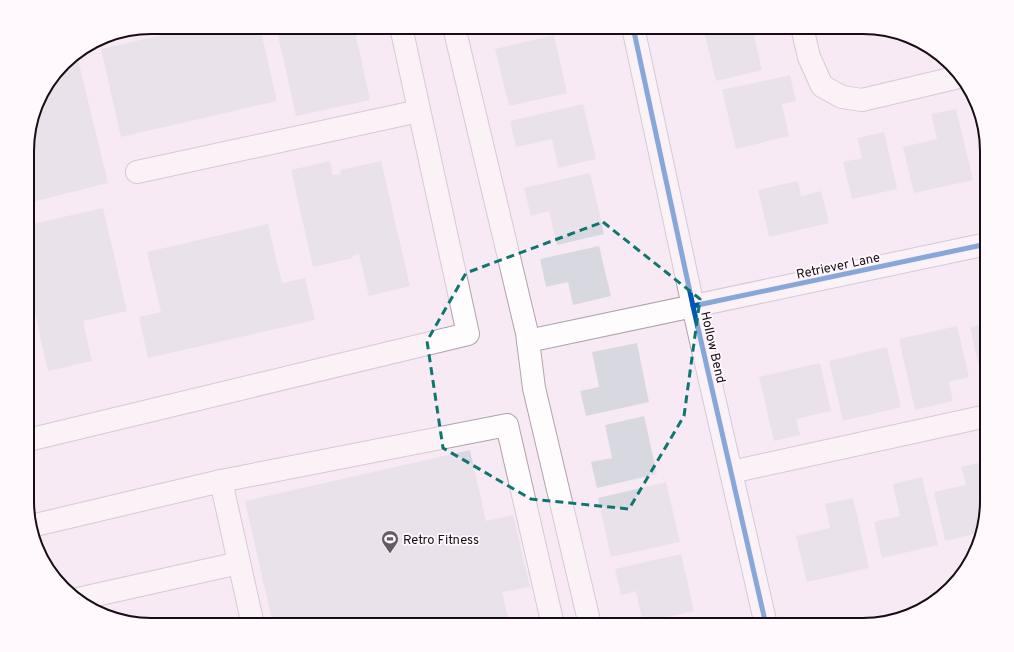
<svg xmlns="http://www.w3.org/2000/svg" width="1014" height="652" viewBox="0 0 1014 652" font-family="Overpass,sans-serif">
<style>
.building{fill:#d8d9e0}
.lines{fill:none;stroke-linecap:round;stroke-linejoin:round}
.minor-casing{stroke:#aea3ab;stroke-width:24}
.minor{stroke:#fefcfd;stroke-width:22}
.cycleway-casing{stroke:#fff8fc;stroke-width:8}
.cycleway{stroke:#0057b8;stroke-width:5}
.marked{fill:none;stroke:#0f766e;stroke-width:3;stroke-dasharray:8 5;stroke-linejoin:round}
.labels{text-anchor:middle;stroke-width:3.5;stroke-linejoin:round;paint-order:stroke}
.street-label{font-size:13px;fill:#180d15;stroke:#fff8fc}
.poi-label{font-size:13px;fill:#180d15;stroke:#fff8fc;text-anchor:start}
.rim{fill:none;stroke:#180d15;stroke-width:2}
</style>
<rect width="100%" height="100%" fill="#f8eaf4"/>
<!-- building -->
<g class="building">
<path d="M174,27H260L277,101L121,137L101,49L175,32Z"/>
<path d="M276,27H354L370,100L296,116Z"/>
<path d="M703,27H779V30L754,36L762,70L716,81Z"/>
<path d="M554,35L567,93L509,106L495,49Z"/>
<path d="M77,56L108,183L28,203V135L40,96L69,58Z"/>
<path d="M790,75L796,101L782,104L789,136L736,149L722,90Z"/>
<path d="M583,104L596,159L558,168L552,139L516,147L510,121Z"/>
<path d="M956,109L973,180L914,193L903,147L937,139L931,114Z"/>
<path d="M884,132L897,189L852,199L843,162L862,158L857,138Z"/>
<path d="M986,141L987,168H986L980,142Z"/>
<path d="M330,161L333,175L341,174L340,170L381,161L410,286L369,296L359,254L352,256L353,258L313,267L291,170Z"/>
<path d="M590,173L604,234L557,245L549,211L531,216L524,188Z"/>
<path d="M798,181L801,196L821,191L829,223L769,237L758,190Z"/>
<path d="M103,208L127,311L83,321L92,361L48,371L28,283V225Z"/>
<path d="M268,224L282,283L305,278L315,320L148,358L139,317L161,312L147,252Z"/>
<path d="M599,246L611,296L573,305L568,282L546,287L540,259Z"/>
<path d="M987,324V394H985L970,327Z"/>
<path d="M957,326L969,377L949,382L953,401L915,410L899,339Z"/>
<path d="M637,343L649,402L586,416L580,391L599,387L592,352Z"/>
<path d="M887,347L901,407L843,421L829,361Z"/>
<path d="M820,363L831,411L796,419L800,435L774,441L759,377Z"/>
<path d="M644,416L657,474L597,488L591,462L612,458L605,425Z"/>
<path d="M470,450L486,521L513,515L530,587L502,592L510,625H273L245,501Z"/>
<path d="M987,461V509L979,533L945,541L934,492L966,485L961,467Z"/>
<path d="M922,477L938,545L882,558L874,522L900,516L893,484Z"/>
<path d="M666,482L680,542L611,557L598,498Z"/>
<path d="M853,498L869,568L807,582L796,536L830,528L825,504Z"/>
<path d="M681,554L694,611L643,623L636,591L621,595L615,569Z"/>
</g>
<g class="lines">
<defs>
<g id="minor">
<path d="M454,27L527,333L534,388L590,625"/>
<path d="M633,27L693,306L766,625"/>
<path d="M802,27L809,57L822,86L842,97L862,100L959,77"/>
<path d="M137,172L419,111"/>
<path d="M528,341L987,244"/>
<path d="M28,440L468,334L401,27"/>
<path d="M731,472L987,416"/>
<path d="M221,481L507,425L553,625"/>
<path d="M31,526L221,481L253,625"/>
<path d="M78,599L239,563"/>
</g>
</defs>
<!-- minor casing -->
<use href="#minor" class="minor-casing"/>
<!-- minor -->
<use href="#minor" class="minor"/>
<defs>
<g id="cycleway">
<path d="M633,27L693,306L766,625"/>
<path d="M693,306L987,244"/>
</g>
</defs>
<!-- cycleway casing -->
<use href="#cycleway" class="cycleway-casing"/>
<!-- cycleway -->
<use href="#cycleway" class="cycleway"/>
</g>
<!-- marked area -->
<path d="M0 0H1014V652H0ZM603,222L700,299L684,416L629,509L531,499L443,448L427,341L466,273Z" fill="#f8eaf4" fill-opacity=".55" fill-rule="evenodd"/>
<path class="marked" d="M603,222L700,299L684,416L629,509L531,499L443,448L427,341L466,273Z"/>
<!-- icons -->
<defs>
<symbol id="stadium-pin" viewBox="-11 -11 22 30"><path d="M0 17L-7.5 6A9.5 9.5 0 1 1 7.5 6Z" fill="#665a63" stroke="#fff8fc"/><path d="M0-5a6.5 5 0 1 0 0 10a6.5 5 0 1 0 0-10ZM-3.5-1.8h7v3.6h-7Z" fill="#fff"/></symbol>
</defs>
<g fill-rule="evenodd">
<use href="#stadium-pin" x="380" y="529" width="20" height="27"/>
</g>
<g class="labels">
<!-- street labels -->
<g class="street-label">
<text transform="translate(838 265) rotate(-12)" y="5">Retriever Lane</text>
<text transform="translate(714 347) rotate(77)" y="5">Hollow Bend</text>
</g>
<!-- poi labels -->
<g class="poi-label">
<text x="403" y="544">Retro Fitness</text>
</g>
</g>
<!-- crop -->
<path d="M0 0H1014V652H0ZM151 34H863A117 117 0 0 1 980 151V501A117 117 0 0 1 863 618H151A117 117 0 0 1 34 501V151A117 117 0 0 1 151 34Z" fill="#fff8fc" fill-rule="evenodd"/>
<path class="rim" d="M151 34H863A117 117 0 0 1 980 151V501A117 117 0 0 1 863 618H151A117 117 0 0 1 34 501V151A117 117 0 0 1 151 34Z"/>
</svg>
